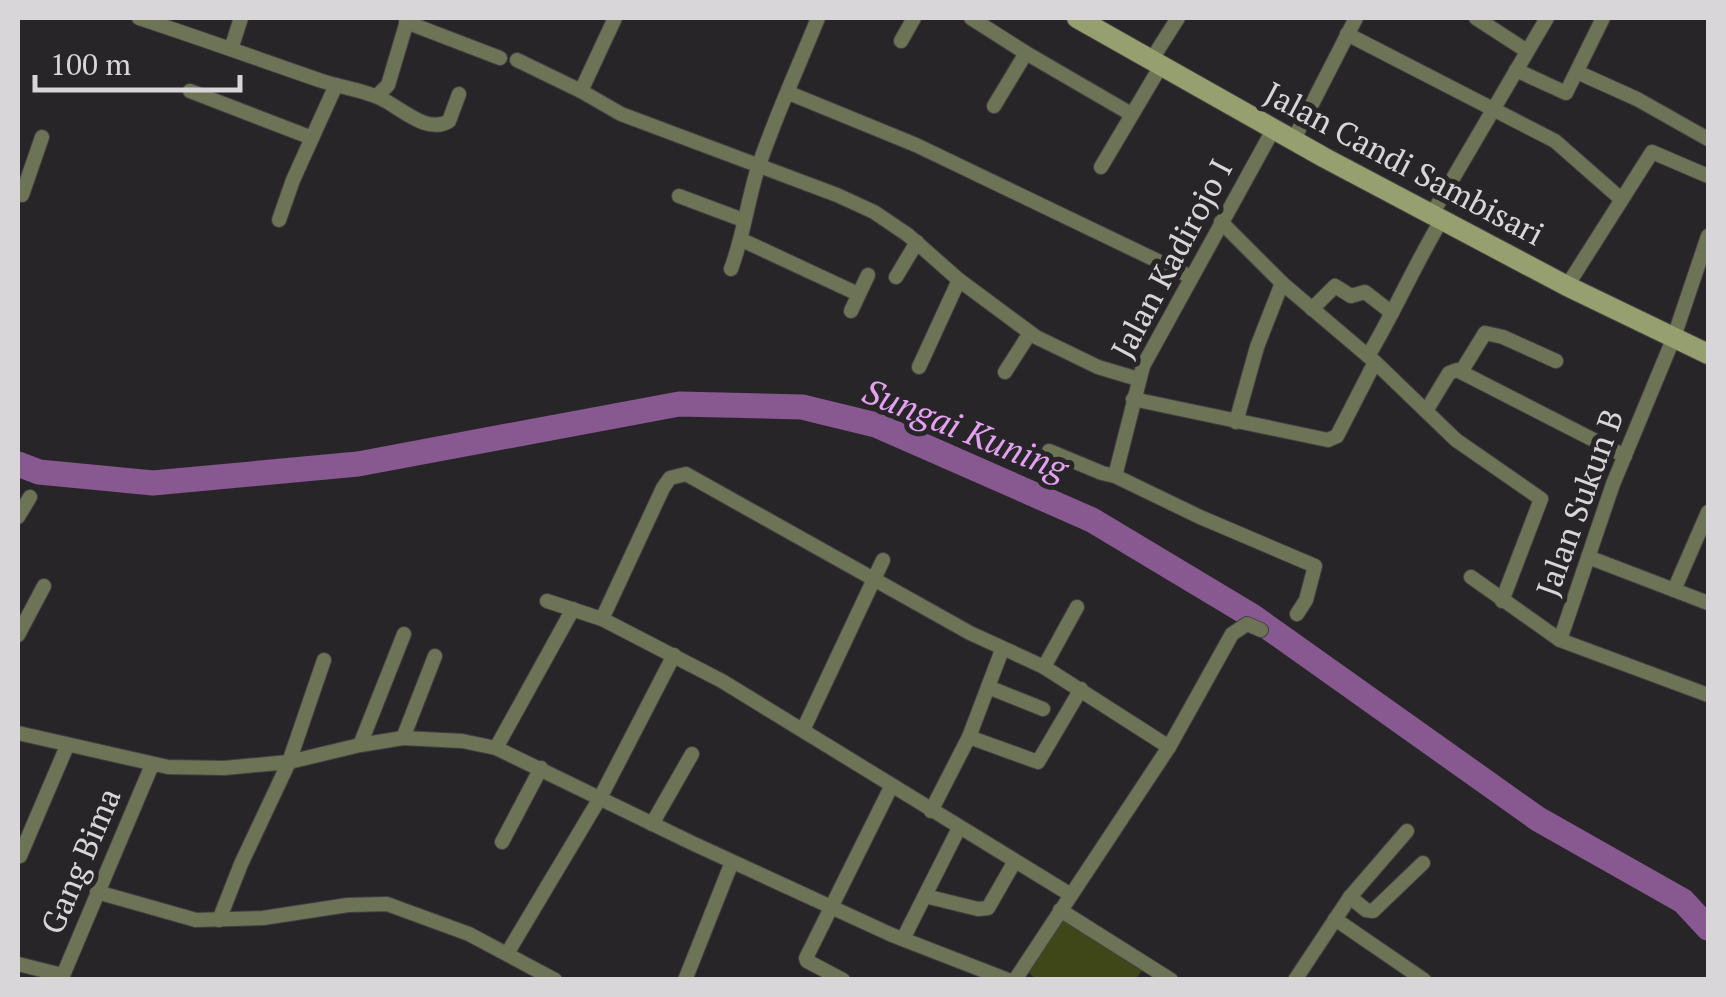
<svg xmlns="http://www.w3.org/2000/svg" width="1726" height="997" viewBox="0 0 1726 997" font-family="'PT Serif',serif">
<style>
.green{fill:#3f4719}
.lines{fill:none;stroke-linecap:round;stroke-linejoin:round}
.river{stroke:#885891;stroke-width:25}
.street-casing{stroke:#444145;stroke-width:16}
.secondary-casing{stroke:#444145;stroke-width:22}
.street{stroke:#6d7455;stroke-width:14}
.secondary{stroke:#96a06e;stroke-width:20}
.labels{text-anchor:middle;stroke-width:10;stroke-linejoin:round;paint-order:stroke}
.street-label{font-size:32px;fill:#d8d6d8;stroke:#282529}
.water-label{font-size:35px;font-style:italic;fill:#e4a1f2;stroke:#282529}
</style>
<rect width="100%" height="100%" fill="#282529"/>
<!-- green -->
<path class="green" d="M1061,918L1143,969L1135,980L1036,979L1029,973Z"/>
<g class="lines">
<!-- river -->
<path class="river" d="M18,464L39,472L153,483L358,464L679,404L802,407L876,425L1092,520L1252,616L1538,819L1683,901L1708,928"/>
<defs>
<g id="street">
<path d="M139,18C200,38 261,60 322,81C340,87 363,90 380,98C400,107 427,135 449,121L459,94"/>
<path d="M971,18L1026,53L994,106"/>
<path d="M1476,18L1527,51"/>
<path d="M406,22L500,58"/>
<path d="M1347,34L1555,141L1621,199"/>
<path d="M901,41L914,18"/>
<path d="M231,49L241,18"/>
<path d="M1026,53L1131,114"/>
<path d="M1152,59L1178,18"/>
<path d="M517,60L581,91L621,114L837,195L874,212L908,235L959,280L1036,337L1098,367L1138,379"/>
<path d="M1516,70L1566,93L1603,18"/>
<path d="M1577,72L1637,99L1708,139"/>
<path d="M190,91L312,138"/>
<path d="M581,91L615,18"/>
<path d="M789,93L916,145L1191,277"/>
<path d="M377,96L388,85L408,18"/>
<path d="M1293,141L1356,18"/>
<path d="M1101,167L1162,64"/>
<path d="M22,195L42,137"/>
<path d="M679,196L743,220"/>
<path d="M1432,214L1547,18"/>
<path d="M279,220L293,180L336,85"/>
<path d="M1221,222L1282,283L1375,362L1456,440L1541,499L1502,601"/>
<path d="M1708,236L1674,337L1613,484L1560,640L1708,695"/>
<path d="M742,240L858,294"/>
<path d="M731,269C743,237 747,204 757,171C774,119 798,68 818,18"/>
<path d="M896,277L917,242"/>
<path d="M1567,286L1652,152L1708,176"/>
<path d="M1312,309L1335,286L1351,296L1365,292L1392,313"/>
<path d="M851,311L868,275"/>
<path d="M1368,356C1395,311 1415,264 1442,219"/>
<path d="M919,367L959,280"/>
<path d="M1005,372L1030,333"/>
<path d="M1461,372L1485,333L1503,337L1556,361"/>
<path d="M1133,399L1328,440L1337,436L1375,362"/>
<path d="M1426,411L1449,373L1457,370L1625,456"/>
<path d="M1236,422L1257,347L1282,283"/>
<path d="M1049,451L1102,473L1115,476L1200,517L1315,566L1306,600L1297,614"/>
<path d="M1115,476L1143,366L1273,130"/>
<path d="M18,517L30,497"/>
<path d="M1588,557L1708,603"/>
<path d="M1471,577L1560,640"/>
<path d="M1674,590L1708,512"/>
<path d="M547,601L602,619L722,681L1071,895"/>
<path d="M602,619L663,488L670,478L686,474L970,633L1044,667L1169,747"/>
<path d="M18,635L44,586"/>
<path d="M1044,667L1077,607"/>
<path d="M988,687L1043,709"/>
<path d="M803,730L883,560"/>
<path d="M18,733L168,767L224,768L289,762L360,745L403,738L462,741L496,748L692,843L892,935L1008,980"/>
<path d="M969,737L1038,762L1081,689"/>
<path d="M403,738L435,656"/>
<path d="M360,745L404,634"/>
<path d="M496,748L573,609"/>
<path d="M931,811L969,737L1002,650"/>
<path d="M652,824L692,754"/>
<path d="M502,842L541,768"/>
<path d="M20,856L67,746"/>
<path d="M97,892L196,920L263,918L348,905L387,904L469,934L555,980"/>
<path d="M925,896L978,909L988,908L1015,861"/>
<path d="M1350,897L1366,910L1373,911L1423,863"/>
<path d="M1060,910L1171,980"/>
<path d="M1335,919L1424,980"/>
<path d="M219,920L241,864L289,762L324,660"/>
<path d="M903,939L959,828"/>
<path d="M508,952L600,798L674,655"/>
<path d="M18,964L62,975"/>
<path d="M61,980L152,765"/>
<path d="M685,980L732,862"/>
<path d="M843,980L807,961L806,958L891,787"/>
<path d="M1015,980L1169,747L1232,634L1247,624L1261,630"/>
<path d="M1295,980L1350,897L1407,831"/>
</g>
<path id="secondary" d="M1077,18L1325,158L1567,286L1708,354"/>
</defs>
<!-- street casing -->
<use href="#street" class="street-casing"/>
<!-- secondary casing -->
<use href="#secondary" class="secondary-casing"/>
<!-- street -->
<use href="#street" class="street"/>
<!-- secondary -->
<use href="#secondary" class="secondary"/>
</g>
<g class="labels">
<!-- street labels -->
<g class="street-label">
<text transform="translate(1404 164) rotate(28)" y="11">Jalan Candi Sambisari</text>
<text transform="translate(1172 259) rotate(-62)" y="11">Jalan Kadirojo I</text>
<text transform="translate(1580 503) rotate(-70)" y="11">Jalan Sukun B</text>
<text transform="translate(81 861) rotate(-67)" y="11">Gang Bima</text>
</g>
<!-- water labels -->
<g class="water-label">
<text transform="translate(965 430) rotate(22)" y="12">Sungai Kuning</text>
</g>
</g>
<!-- border -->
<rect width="1726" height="997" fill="none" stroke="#d8d6d8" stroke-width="40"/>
<!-- scale -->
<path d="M35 75v15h205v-15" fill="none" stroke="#d8d6d8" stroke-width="5"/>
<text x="50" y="75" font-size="30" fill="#d8d6d8" stroke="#282529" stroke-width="8" paint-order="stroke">100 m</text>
</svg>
